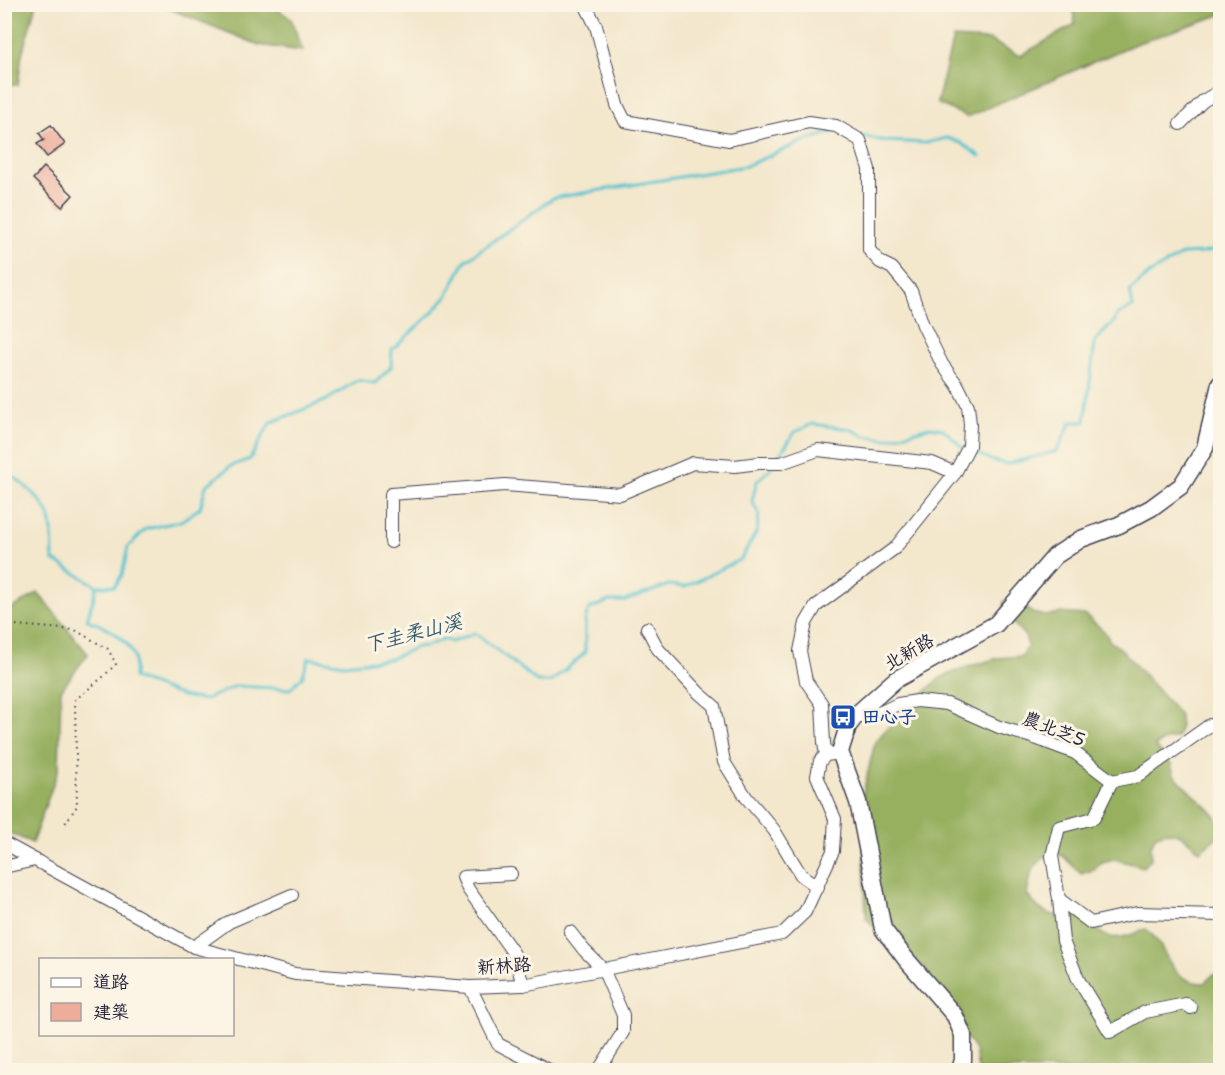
<svg xmlns="http://www.w3.org/2000/svg" width="1225" height="1075" font-family="'Shantell Sans','LXGW WenKai TC',sans-serif">
	<style>
		.forest { fill: #97b061; stroke: #5c694e; stroke-width: 1.5 }
		.lines { fill: none; stroke-linecap: round; stroke-linejoin: round }
		.stream { stroke: #57c3cf; stroke-width: 3 }
		.building { fill: #eeac9b }
		.minor-casing { stroke: #414051; stroke-width: 14 }
		.major-casing { stroke: #414051; stroke-width: 19 }
		.path { stroke: #414051; stroke-width: 2; stroke-dasharray: 1.5 4.5; stroke-linecap: butt }
		.minor { stroke: #fff; stroke-width: 12 }
		.major { stroke: #fff; stroke-width: 16 }
		.labels { text-anchor: middle; stroke-width: 6; stroke-linejoin: round; paint-order: stroke }
		.street-label { font-size: 18px; fill: #22223b; stroke: #fcf5e5 }
		.transit-label { font-size: 18px; font-weight: bold; fill: #164399; stroke: #fcf5e5; text-anchor: start }
		.water-label { font-size: 20px; font-style: italic; fill: #355a6f; stroke: #fcf5e5 }
	</style>
	<rect width="100%" height="100%" fill="#fcf5e5"/>
	<filter id="ink" filterUnits="userSpaceOnUse"><feTurbulence type="fractalNoise" baseFrequency=".0167" numOctaves="2"/><feDisplacementMap in="SourceGraphic" scale="12" xChannelSelector="R" yChannelSelector="G"/><feConvolveMatrix kernelMatrix="1 2 1 2 8 2 1 2 1" color-interpolation-filters="sRGB"/></filter>
	<filter id="wash" filterUnits="userSpaceOnUse"><feTurbulence type="fractalNoise" baseFrequency=".008" numOctaves="4" result="noise"/><feDisplacementMap in="SourceGraphic" scale="24" xChannelSelector="R" yChannelSelector="G"/><feGaussianBlur stdDeviation="1.35" result="paint"/><feColorMatrix in="noise" values="0 0 0 0 0 0 0 0 0 0 0 0 0 0 0 0 0 1.4 0 .05"/><feComposite in="paint" operator="in"/></filter>
	<g filter="url(#wash)">
		<rect width="100%" height="100%" fill="#f3e7cc"/>
		<g class="forest">
			<path d="M5,4L36,5L22,54L18,85L5,84Z"/>
			<path d="M160,5H272L291,19L303,51L259,45Z"/>
			<path d="M1072,5H1220V15L1135,44L967,117L937,103L953,38L989,40L1020,56L1075,24Z"/>
			<path d="M38,593L88,654L61,690L59,768L32,843L5,831L4,613Z"/>
			<path d="M1015,598L1032,613L1046,616L1059,613L1085,615L1104,631L1110,641L1121,649L1179,714L1181,726L1177,737L1165,740L1155,746L1171,764L1174,775L1214,814L1220,824L1218,836L1200,851C1184,837 1176,826 1155,836L1151,847V859L1143,867L1114,859L1102,862L1093,870L1081,874L1063,856L1050,851L1032,870L1027,894C1043,919 1056,916 1082,916C1089,920 1093,927 1100,932C1114,943 1131,935 1146,929C1169,946 1167,983 1204,983L1213,975L1220,973V1070H978L975,1050L908,954L881,935L866,918L862,797L875,742L898,716L940,678L964,668L998,658L1022,656L1028,646L1025,636L1003,612L1004,601Z"/>
		</g>
		<g class="lines">
			<g class="stream">
				<path d="M862,136L885,141L925,143L947,138L961,143L980,156"/>
				<path d="M969,450L993,461L1007,464L1057,451L1071,422H1085L1095,341L1114,322L1117,315L1133,307L1130,291L1149,274L1183,254L1202,253L1220,249"/>
				<path d="M776,460L795,432L812,424L850,429L865,436L886,439L930,427L943,429L963,448"/>
				<path d="M4,469C19,481 36,493 46,509C54,522 52,545 53,560L97,586L87,620C105,626 125,636 133,654C136,660 134,671 134,678L182,696L204,700L236,686L290,689L302,677L309,658L344,664L390,659L417,647L427,646L443,639L452,642L475,633L538,682H551L585,653V620L589,609L609,601H624L669,585L685,587L741,559L757,531L759,514L752,501L757,481L771,468"/>
				<path d="M97,586H115L122,575L128,547L146,529L181,521L200,508L206,486L231,466L250,459L270,423L327,400L357,380L375,383L391,367L392,350L431,314L447,296L465,261L553,198L746,166L799,143L835,131"/>
			</g>
		</g>
		<g id="blocks">
			<g class="building">
				<path d="M51,125L65,144L47,157L37,144L44,140L39,133Z"/>
				<path d="M44,167L73,195L62,207L33,179Z"/>
			</g>
		</g>
	</g>
	<g filter="url(#ink)">
		<use href="#blocks" fill-opacity="0" stroke="#414051" stroke-width="1.5"/>
		<g class="lines">
			<defs>
				<g id="minor">
					<path d="M585,4L596,26L617,105L625,121L729,140L809,122L836,126L860,140L869,169V250L880,262L892,268L911,291L923,325L942,364L958,386L968,406L970,424L969,446L955,473L895,548L816,606L806,623L800,651L806,681L822,704L824,743L826,755"/>
					<path d="M1180,124L1203,101L1220,91"/>
					<path d="M391,542V494L505,485L620,494L693,463L735,466L759,463H781L818,450L932,463L955,473"/>
					<path d="M647,628L658,649L699,693L714,706L724,762L746,797L774,830L801,875L818,887"/>
					<path d="M858,713L875,715L898,704L917,701L947,704L999,727L1032,737L1075,753L1112,781L1138,776L1210,725H1220"/>
					<path d="M1112,781L1094,818L1059,827L1052,856L1059,899L1091,923L1137,913L1220,915"/>
					<path d="M4,843L194,947L295,974L470,987L523,985L782,934L805,912L833,851L835,819L817,776L820,761L826,755L833,754"/>
					<path d="M4,867L35,860"/>
					<path d="M511,874L463,877L468,889L514,954L523,985"/>
					<path d="M1059,899L1063,941L1078,979L1110,1032L1145,1012L1186,1004L1191,1008"/>
					<path d="M570,932L584,950L603,969L623,1015V1032L599,1070"/>
					<path d="M194,947L229,922L292,895"/>
					<path d="M470,987L498,1044L549,1070"/>
				</g>
				<path id="major" d="M960,1070L963,1060V1035L955,1016L905,958L883,929L858,802L840,752L848,726L858,713L895,680L996,624L1055,556L1081,539L1119,525L1151,508L1181,486L1205,448L1220,384"/>
			</defs>
			<use href="#minor" class="minor-casing"/>
			<use href="#major" class="major-casing"/>
			<path class="path" d="M4,624L75,630L108,649L116,664L103,677L75,700L77,806L64,825"/>
			<use href="#minor" class="minor"/>
			<use href="#major" class="major"/>
		</g>
	</g>
	<defs>
		<symbol id="bus-square" viewBox="-11 -11 22 22"><rect x="-9" y="-9" width="18" height="18" rx="4" fill="#1a4fb4" stroke="#fcf5e5"/><path d="M-5-6H5V4H4V6H2V4H-2V6H-4V4H-5ZM-3.5-4V0h7V-4ZM-3.5 1.2v1.5H-2V1.2ZM2 1.2v1.5H3.5V1.2Z" fill="#fff"/></symbol>
	</defs>
	<g fill-rule="evenodd">
		<use href="#bus-square" x="828" y="702" width="30" height="30"/>
	</g>
	<g class="labels">
		<g class="street-label">
			<text transform="translate(909 652) rotate(-30)" y="6">北新路</text>
			<text transform="translate(1054 729) rotate(22)" y="6">農北芝5</text>
			<text transform="translate(504 966) rotate(-4)" y="6">新林路</text>
		</g>
		<g class="transit-label">
			<text x="862" y="723">田心子</text>
		</g>
		<g class="water-label">
			<text transform="translate(413 633) rotate(-14)" y="7">下圭柔山溪</text>
		</g>
	</g>
	<rect width="1225" height="1075" fill="none" stroke="#fcf5e5" stroke-width="24"/>
	<rect x="39" y="958" width="195" height="78" fill="#fcf5e5" stroke="#a5a1a1" stroke-width="1.5"/>
	<rect x="51" y="978" width="30" height="9" fill="#ffffff" stroke="#a5a1a1" stroke-width="1.5"/>
	<text x="93" y="988" font-size="18" fill="#22223b">道路</text>
	<rect x="51" y="1003" width="30" height="18" fill="#eeac9b" stroke="#a5a1a1" stroke-width="1.5"/>
	<text x="93" y="1018" font-size="18" fill="#22223b">建築</text>
</svg>
